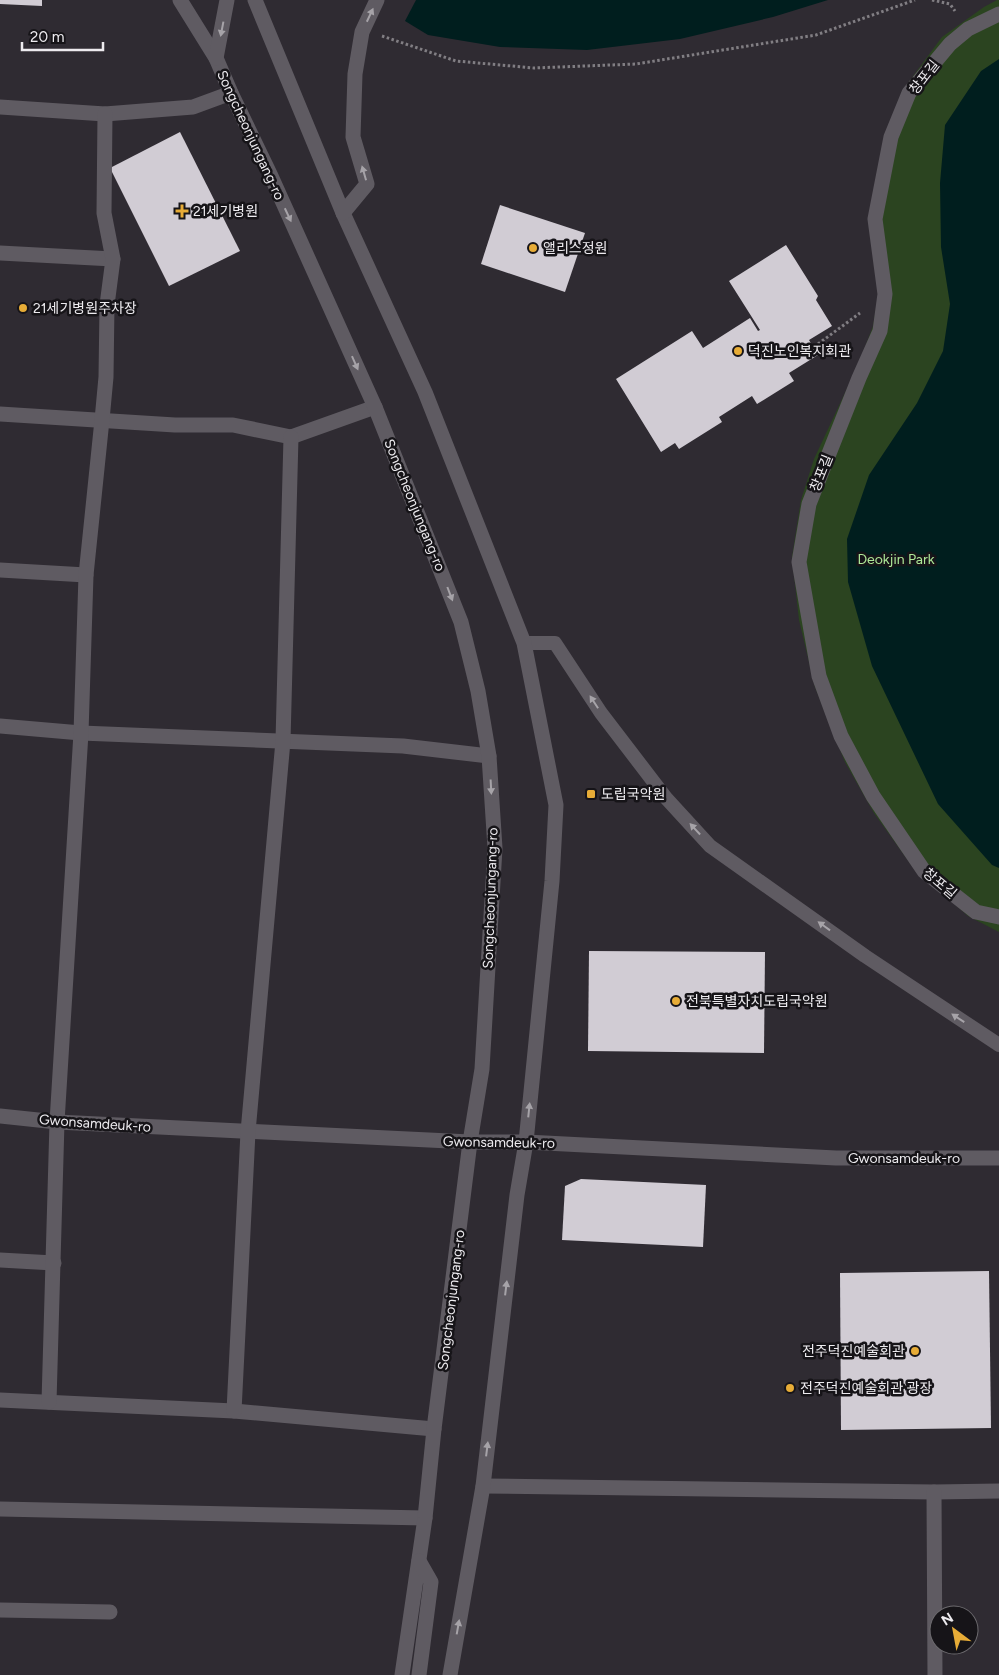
<svg xmlns="http://www.w3.org/2000/svg" width="999" height="1675" font-family="Figtree,'Noto Sans KR',sans-serif">
	<style>
		.green { fill: #2b4420 }
		.water { fill: #001e1e }
		.building { fill: #d1ccd4 }
		.lines { fill: none; stroke-linecap: round; stroke-linejoin: round }
		.path { stroke: #817e83; stroke-width: 3; stroke-dasharray: 2.5 2.5; stroke-linecap: butt }
		.service { stroke: #5f5b62; stroke-width: 14 }
		.pedestrian { stroke: #5f5b62; stroke-width: 15 }
		.minor { stroke: #5f5b62; stroke-width: 15 }
		.tertiary { stroke: #5f5b62; stroke-width: 15 }
		.oneway { fill: #a6a3a8 }
		.poi-dot { fill: #e7ac37; stroke: #161418; stroke-width: 2 }
		.labels { text-anchor: middle; stroke-width: 5; stroke-linejoin: round; paint-order: stroke }
		.street-label { font-size: 14px; fill: #edebef; stroke: #161418 }
		.poi-label { font-size: 14px; fill: #edebef; stroke: #161418; text-anchor: start }
		.park-label { font-size: 14px; fill: #aee898; stroke: #161418 }
	</style>
	<rect width="100%" height="100%" fill="#2f2b32"/>
	<path class="green" d="M997,0H999V932L968,916L912,866L874,813L845,762L815,687L799,620L792,557L801,500L814,459L859,363L873,326L880,286L875,224L902,91L942,37L984,7Z"/>
	<g class="water">
		<path d="M416,0H828L773,17L680,39L587,50L500,47L428,35L405,21Z"/>
		<path d="M999,59V868L992,865L938,804L872,666L848,582L847,539L869,475L917,403L943,351L950,304L941,247L940,183L945,125L981,71Z"/>
	</g>
	<g class="building">
		<path d="M0,0H42V6L0,4Z"/>
		<path d="M180,132L240,251L169,286L110,168Z"/>
		<path d="M500,205L585,233L565,292L481,264Z"/>
		<path d="M786,245L818,296L816,300L832,326L809,340L818,355L789,373L794,381L757,404L752,396L719,417L722,422L679,449L675,443L661,452L616,379L692,331L703,348L750,318L758,331L760,330L729,281Z"/>
		<path d="M589,951L765,952L764,1053L588,1051Z"/>
		<path d="M581,1179L706,1185L703,1247L562,1240L565,1186Z"/>
		<path d="M989,1271L991,1428L841,1430L840,1273Z"/>
	</g>
	<g class="lines">
		<g class="path">
			<path d="M932,0L950,4L955,11"/>
			<path d="M382,36L456,61L534,68L636,64L816,35L915,0"/>
			<path d="M814,347L860,313"/>
		</g>
		<path class="service" d="M524,643H555L601,713L666,798L710,846L865,956L999,1045"/>
		<path class="pedestrian" d="M999,14L968,29L950,44L909,93L891,137L875,219L885,294L880,331L859,378L809,504L799,562L819,676L841,736L873,796L924,871L976,912L999,917"/>
		<g class="minor">
			<path d="M0,107L105,114L193,107L231,93"/>
			<path d="M0,253L113,259"/>
			<path d="M0,414L175,425H233L291,437L375,407"/>
			<path d="M0,570L86,575"/>
			<path d="M0,726L81,733L403,746L489,756"/>
			<path d="M0,1116L57,1122L470,1142H526L836,1158H999"/>
			<path d="M0,1260L54,1263"/>
			<path d="M0,1400L234,1411L434,1429"/>
			<path d="M49,1402L57,1122L81,733L86,575L102,420L106,377L107,305L113,259L104,213L105,114"/>
			<path d="M234,1411L248,1132L283,741L291,437"/>
			<path d="M483,1486L934,1492L999,1491"/>
			<path d="M934,1492L935,1675"/>
			<path d="M0,1509L425,1518"/>
			<path d="M0,1610L110,1612"/>
		</g>
		<g class="tertiary">
			<path d="M180,0L216,58L231,93L271,176L375,407L461,622L478,691L489,756L495,848L482,1069L470,1142L434,1429L425,1518L402,1675"/>
			<path d="M255,0L343,213L425,392L524,643L556,805L552,881L526,1142L517,1195L483,1486L450,1675"/>
			<path d="M216,58L227,0"/>
			<path d="M343,213L367,184L353,137L355,74L362,32L377,0"/>
			<path d="M419,1561L431,1582L419,1675"/>
		</g>
	</g>
	<defs><path id="oneway-solid" d="M-6-.8H1V-3.2L6.5 0L1 3.2V.8H-6Z" transform="scale(1.25)"/></defs>
	<g class="oneway">
		<use href="#oneway-solid" transform="translate(370 15) rotate(-65)"/>
		<use href="#oneway-solid" transform="translate(222 29) rotate(101)"/>
		<use href="#oneway-solid" transform="translate(364 173) rotate(-106)"/>
		<use href="#oneway-solid" transform="translate(288 215) rotate(65)"/>
		<use href="#oneway-solid" transform="translate(355 363) rotate(66)"/>
		<use href="#oneway-solid" transform="translate(450 594) rotate(69)"/>
		<use href="#oneway-solid" transform="translate(594 702) rotate(-123)"/>
		<use href="#oneway-solid" transform="translate(491 787) rotate(87)"/>
		<use href="#oneway-solid" transform="translate(695 829) rotate(-133)"/>
		<use href="#oneway-solid" transform="translate(824 926) rotate(-144)"/>
		<use href="#oneway-solid" transform="translate(958 1018) rotate(-147)"/>
		<use href="#oneway-solid" transform="translate(529 1110) rotate(-84)"/>
		<use href="#oneway-solid" transform="translate(506 1288) rotate(-83)"/>
		<use href="#oneway-solid" transform="translate(487 1449) rotate(-83)"/>
		<use href="#oneway-solid" transform="translate(458 1627) rotate(-80)"/>
	</g>
	<g class="poi-dot">
		<path d="M179.5 203.5h5v5h5v5h-5v5h-5v-5h-5v-5h5z"/>
		<circle cx="533" cy="248" r="5"/>
		<circle cx="23" cy="308" r="5"/>
		<circle cx="738" cy="351" r="5"/>
		<rect x="586" y="789" width="10" height="10" rx="2.5"/>
		<circle cx="676" cy="1001" r="5"/>
		<circle cx="915" cy="1351" r="5"/>
		<circle cx="790" cy="1388" r="5"/>
	</g>
	<g class="labels">
		<g class="street-label">
			<text transform="translate(924 77) rotate(-52)" y="5">창포길</text>
			<text transform="translate(251 135) rotate(65)" y="5">Songcheonjungang-ro</text>
			<text transform="translate(821 473) rotate(-68)" y="5">창포길</text>
			<text transform="translate(415 505) rotate(68)" y="5">Songcheonjungang-ro</text>
			<text transform="translate(940 883) rotate(40)" y="5">창포길</text>
			<text transform="translate(490 898) rotate(-88)" y="5">Songcheonjungang-ro</text>
			<text transform="translate(95 1123) rotate(4)" y="5">Gwonsamdeuk-ro</text>
			<text transform="translate(499 1142) rotate(1)" y="5">Gwonsamdeuk-ro</text>
			<text x="904" y="1163">Gwonsamdeuk-ro</text>
			<text transform="translate(451 1300) rotate(-83)" y="5">Songcheonjungang-ro</text>
		</g>
		<g class="poi-label">
			<text x="193" y="216">21세기병원</text>
			<text x="543" y="253">앨리스정원</text>
			<text x="33" y="313">21세기병원주차장</text>
			<text x="748" y="356">덕진노인복지회관</text>
			<text x="601" y="799">도립국악원</text>
			<text x="686" y="1006">전북특별자치도립국악원</text>
			<text x="905" y="1356" text-anchor="end">전주덕진예술회관</text>
			<text x="800" y="1393">전주덕진예술회관 광장</text>
		</g>
		<g class="park-label">
			<text x="896" y="564">Deokjin Park</text>
		</g>
	</g>
	<g transform="translate(954 1630) rotate(328)"><circle r="24" fill="#161418" stroke="#6c6a6e"/>
	<path d="M0-4L9 19L0 12L-9 19Z" fill="#e7ac37"/>
	<text y="-8" font-size="14" font-weight="bold" text-anchor="middle" fill="#edebef">N</text>
	</g>
	<path d="M22 42v8h81v-8" fill="none" stroke="#edebef" stroke-width="2.5"/>
	<text x="30" y="42" font-size="15" fill="#edebef" stroke="#161418" stroke-width="4" paint-order="stroke">20 m</text>
</svg>
